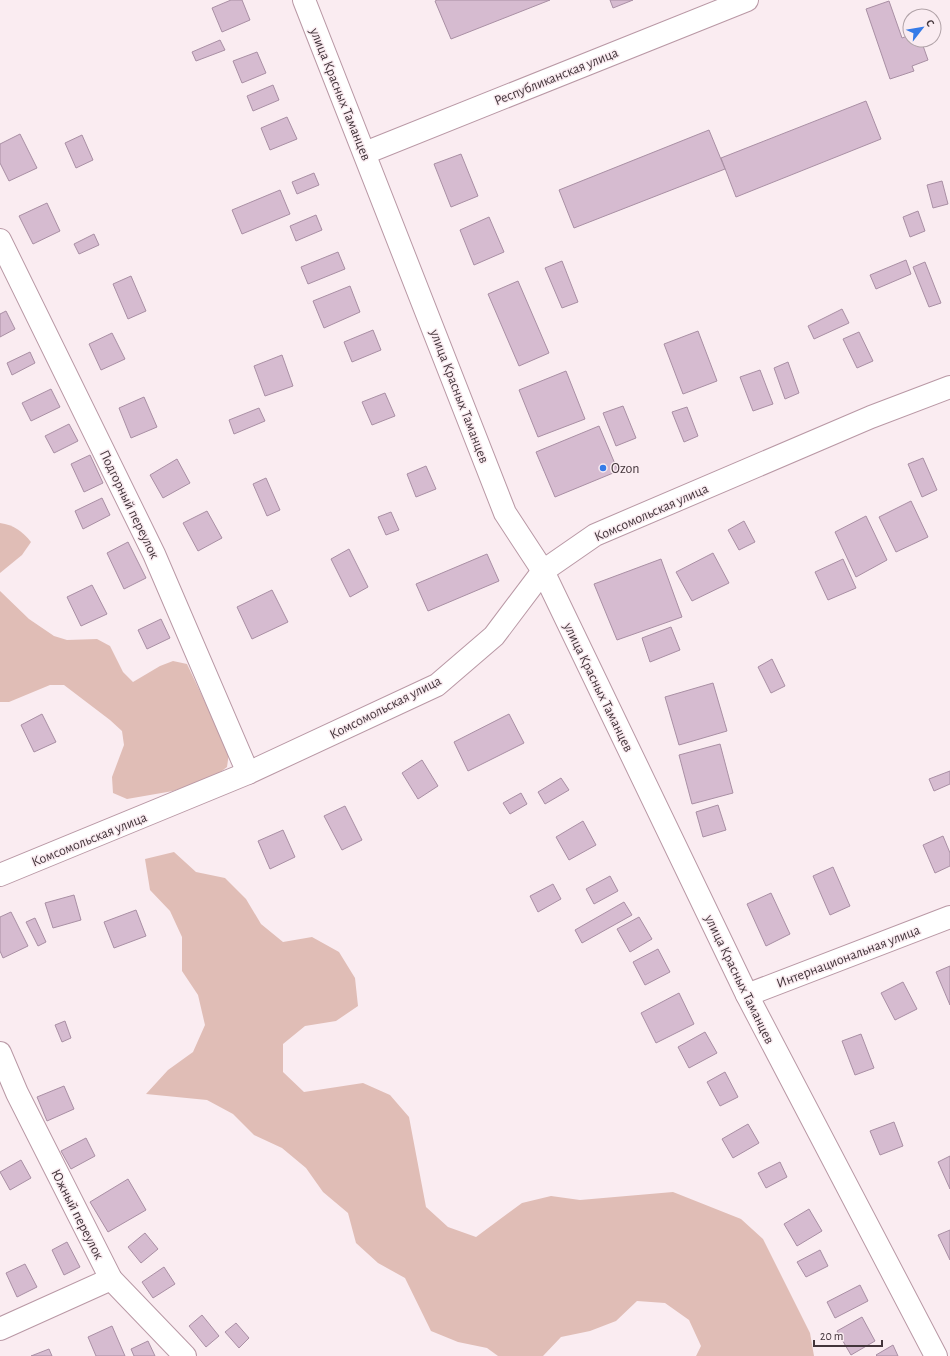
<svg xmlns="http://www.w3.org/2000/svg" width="950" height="1356" font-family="'Alegreya Sans',sans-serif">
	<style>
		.green { fill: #e0bdb6 }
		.building { fill: #d6bbd0; stroke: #a98fa4 }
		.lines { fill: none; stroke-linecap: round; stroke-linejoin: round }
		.minor-casing { stroke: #b998a5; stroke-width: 24 }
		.minor { stroke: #fff; stroke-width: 22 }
		.poi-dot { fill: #367be8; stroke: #faecf1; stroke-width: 1.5 }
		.labels { text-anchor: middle; stroke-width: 3; stroke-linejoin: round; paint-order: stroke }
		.street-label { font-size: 14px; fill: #43353b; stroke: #faecf1 }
		.poi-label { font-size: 14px; fill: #43353b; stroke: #faecf1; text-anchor: start }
	</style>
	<rect width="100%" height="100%" fill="#faecf1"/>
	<g class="green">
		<path d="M0,523C14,525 22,531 31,542L22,555L0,573Z"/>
		<path d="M0,591L29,619L54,636L67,640L97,639L110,646L123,672L133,682L160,666L173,661L187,664L229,753L227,767L215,776L173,791L127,799L113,793L112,777L124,745L122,731L110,720L64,685H50L9,702H0Z"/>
		<path d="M174,852L196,872L225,878L246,899L261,924L283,942L312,937L339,952L355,978L358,1006L336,1021L305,1026L283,1044V1072L304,1092L363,1083L390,1095L409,1117L426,1207L448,1227L476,1237L522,1203L551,1196L580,1200L673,1192L741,1219L763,1239L810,1333L814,1356H696L701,1346L689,1320L665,1303L637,1301L616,1321L590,1331L561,1337L543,1356H498L487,1348L458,1342L431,1331L405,1278L378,1263L356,1243L348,1213L323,1192L306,1168L282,1148L254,1135L233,1114L207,1100L146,1094L168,1070L193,1052L205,1025L198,995L182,971V937L170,911L150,890L145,859Z"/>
	</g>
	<g class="building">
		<path d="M231,0H242L250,20L222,32L212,8Z"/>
		<path d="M437,0H550L451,39L435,1Z"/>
		<path d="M610,0H633L613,8Z"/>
		<path d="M889,1L902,38L910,35V40H921L928,60L912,66L914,71L890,79L866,9Z"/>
		<path d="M220,40L225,50L196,61L192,52Z"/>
		<path d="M257,52L266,73L242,83L233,61Z"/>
		<path d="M273,85L279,100L253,111L247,96Z"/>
		<path d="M866,101L881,139L736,197L721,158Z"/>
		<path d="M287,117L297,139L270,150L261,128Z"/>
		<path d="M709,130L725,169L574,228L559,190Z"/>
		<path d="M20,134L37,168L9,181L0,163V144Z"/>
		<path d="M82,135L93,160L76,168L65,143Z"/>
		<path d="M461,154L478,196L451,207L434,164Z"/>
		<path d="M314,173L319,185L297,194L292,182Z"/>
		<path d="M942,181L948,204L933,208L927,185Z"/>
		<path d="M280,190L290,214L242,234L232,210Z"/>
		<path d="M47,203L60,231L33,244L19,216Z"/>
		<path d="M918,211L925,231L910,237L903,217Z"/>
		<path d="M316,215L322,230L296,241L290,226Z"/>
		<path d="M489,217L504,252L474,265L460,230Z"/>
		<path d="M94,234L99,245L79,254L74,244Z"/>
		<path d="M338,252L345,269L308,284L301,267Z"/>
		<path d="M906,260L911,274L876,289L870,275Z"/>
		<path d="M562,261L578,302L562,308L545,268Z"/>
		<path d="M925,262L941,303L929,307L913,267Z"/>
		<path d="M131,276L146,311L128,319L113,284Z"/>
		<path d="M518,281L549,353L519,366L488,294Z"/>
		<path d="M350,286L360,312L324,328L313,301Z"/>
		<path d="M842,309L849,323L814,339L808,326Z"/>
		<path d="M6,311L15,329L0,337V314Z"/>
		<path d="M373,330L381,350L352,362L344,342Z"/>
		<path d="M698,331L717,381L683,394L664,344Z"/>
		<path d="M859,332L873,361L857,368L843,339Z"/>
		<path d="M112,333L125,359L101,370L89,344Z"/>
		<path d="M30,352L35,363L12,375L7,363Z"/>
		<path d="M282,355L293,386L265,396L254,366Z"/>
		<path d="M788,362L799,393L785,399L774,368Z"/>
		<path d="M760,370L773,404L753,411L740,377Z"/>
		<path d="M566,371L585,419L538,437L519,390Z"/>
		<path d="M51,389L60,407L31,421L22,403Z"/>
		<path d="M385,393L395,416L372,425L362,402Z"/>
		<path d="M144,397L157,427L131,438L119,408Z"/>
		<path d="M623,406L636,438L616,446L603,413Z"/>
		<path d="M687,407L698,436L684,442L672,412Z"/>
		<path d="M259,408L265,421L234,434L229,420Z"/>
		<path d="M69,424L78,441L54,453L45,436Z"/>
		<path d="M599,426L618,471L555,497L536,452Z"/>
		<path d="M90,455L103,483L84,492L71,464Z"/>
		<path d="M923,458L937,490L922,497L908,464Z"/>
		<path d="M177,459L190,483L163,498L150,475Z"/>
		<path d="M426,466L436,489L416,497L407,474Z"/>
		<path d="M266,478L280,510L267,516L253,484Z"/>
		<path d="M102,498L110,515L83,529L75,511Z"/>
		<path d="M911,501L928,537L896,552L879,517Z"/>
		<path d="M207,511L222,538L198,551L183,523Z"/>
		<path d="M391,512L399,530L386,535L378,517Z"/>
		<path d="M866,516L887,560L856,577L835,532Z"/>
		<path d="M744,521L755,542L739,550L728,530Z"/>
		<path d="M128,542L146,578L124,589L107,553Z"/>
		<path d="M349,549L368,587L350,597L331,559Z"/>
		<path d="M713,553L729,583L692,601L676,572Z"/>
		<path d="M487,554L499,581L428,611L416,584Z"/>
		<path d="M661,559L682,617L617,640L594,584Z"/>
		<path d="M843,559L856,588L828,600L815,572Z"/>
		<path d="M92,585L107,614L81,626L67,597Z"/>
		<path d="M272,590L288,622L252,639L237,607Z"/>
		<path d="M161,619L170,638L147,649L138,630Z"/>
		<path d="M671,627L680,650L650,662L642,638Z"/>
		<path d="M772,659L785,686L771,693L758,667Z"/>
		<path d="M713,683L727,731L679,745L665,697Z"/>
		<path d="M42,714L56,742L34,752L21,725Z"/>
		<path d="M509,714L524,743L468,771L454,742Z"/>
		<path d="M720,744L733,793L692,804L679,755Z"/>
		<path d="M422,760L438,786L418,799L402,773Z"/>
		<path d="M950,771V784L934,791L929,779Z"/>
		<path d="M561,778L569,790L545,804L538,792Z"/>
		<path d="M521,793L527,804L510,814L503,803Z"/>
		<path d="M718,805L726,830L703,837L696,812Z"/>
		<path d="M345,806L362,840L342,850L324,816Z"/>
		<path d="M583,821L596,845L569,860L556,837Z"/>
		<path d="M283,830L295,857L270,869L258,841Z"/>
		<path d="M943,836L950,853V866L935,873L923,845Z"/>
		<path d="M833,867L850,906L830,915L813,876Z"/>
		<path d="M610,876L618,891L594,904L586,889Z"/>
		<path d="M553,884L561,899L538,912L530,896Z"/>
		<path d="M771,893L790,934L766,946L747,904Z"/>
		<path d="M74,895L81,920L53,928L45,903Z"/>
		<path d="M624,902L632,915L582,943L575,930Z"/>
		<path d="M136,910L146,936L114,948L104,922Z"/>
		<path d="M11,912L28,946L3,958L0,951V917Z"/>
		<path d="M639,917L652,939L630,952L617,929Z"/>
		<path d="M35,918L46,942L38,946L26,922Z"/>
		<path d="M658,949L670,972L645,985L633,962Z"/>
		<path d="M950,966V1005L936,972Z"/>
		<path d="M903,982L917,1009L895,1020L881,993Z"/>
		<path d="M679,993L694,1024L656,1043L641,1013Z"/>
		<path d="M65,1021L71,1038L62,1042L55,1025Z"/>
		<path d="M705,1032L717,1053L689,1068L678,1047Z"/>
		<path d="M861,1034L874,1068L855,1075L842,1041Z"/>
		<path d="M725,1072L738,1097L720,1106L707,1082Z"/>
		<path d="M64,1086L74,1109L47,1121L37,1097Z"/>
		<path d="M894,1122L903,1146L880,1155L870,1131Z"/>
		<path d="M748,1124L759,1143L733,1158L722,1139Z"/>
		<path d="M86,1138L95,1156L71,1169L61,1151Z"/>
		<path d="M950,1156V1189L938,1162Z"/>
		<path d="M21,1160L31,1178L10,1190L0,1172Z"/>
		<path d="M780,1162L787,1177L766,1188L758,1173Z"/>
		<path d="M128,1179L146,1210L108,1232L90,1202Z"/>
		<path d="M809,1209L822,1231L797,1246L784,1224Z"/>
		<path d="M950,1230V1260L938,1235Z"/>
		<path d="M145,1233L158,1249L141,1263L128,1247Z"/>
		<path d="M67,1242L80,1267L64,1275L52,1250Z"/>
		<path d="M820,1250L828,1266L806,1277L797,1262Z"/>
		<path d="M25,1264L37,1287L17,1297L6,1273Z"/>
		<path d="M164,1267L175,1284L153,1298L142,1282Z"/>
		<path d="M860,1285L868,1301L835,1318L827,1302Z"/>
		<path d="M202,1315L219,1336L206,1347L189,1326Z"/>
		<path d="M862,1317L875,1341L851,1355L837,1331Z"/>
		<path d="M236,1323L249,1338L239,1348L225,1332Z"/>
		<path d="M112,1326L125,1356H96L88,1337Z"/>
		<path d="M148,1341L155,1356H134L131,1349Z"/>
		<path d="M893,1345L898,1356H877L876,1355Z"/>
		<path d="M49,1349L52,1356H31Z"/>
	</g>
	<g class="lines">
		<defs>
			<g id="minor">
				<path d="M304,0L505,513L543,571L747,995L936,1356"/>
				<path d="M365,153L747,0"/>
				<path d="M0,240L154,554L248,773"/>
				<path d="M0,875L248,773L437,685L494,636L543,571L595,535L871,417L950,387"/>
				<path d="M747,995L950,917"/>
				<path d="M0,1053L17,1093L111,1279L185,1356"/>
				<path d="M0,1329L111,1279"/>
			</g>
		</defs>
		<use href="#minor" class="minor-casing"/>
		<use href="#minor" class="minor"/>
	</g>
	<circle class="poi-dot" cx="603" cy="468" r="4"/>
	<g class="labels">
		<g class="street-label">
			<text transform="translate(556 76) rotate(-22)" y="5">Республиканская улица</text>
			<text transform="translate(341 94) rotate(68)" y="5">улица Красных Таманцев</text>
			<text transform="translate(460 396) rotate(69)" y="5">улица Красных Таманцев</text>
			<text transform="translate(130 504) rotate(64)" y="5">Подгорный переулок</text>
			<text transform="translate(651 512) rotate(-24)" y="5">Комсомольская улица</text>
			<text transform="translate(599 687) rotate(64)" y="5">улица Красных Таманцев</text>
			<text transform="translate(385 707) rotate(-27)" y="5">Комсомольская улица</text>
			<text transform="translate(89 839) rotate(-22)" y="5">Комсомольская улица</text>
			<text transform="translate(848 956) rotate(-21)" y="5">Интернациональная улица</text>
			<text transform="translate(740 979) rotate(64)" y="5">улица Красных Таманцев</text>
			<text transform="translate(78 1214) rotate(63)" y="5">Южный переулок</text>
		</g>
		<g class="poi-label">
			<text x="611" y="473">Ozon</text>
		</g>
	</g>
	<g transform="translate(922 28) rotate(59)"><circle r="19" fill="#faecf1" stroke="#b1a3a8"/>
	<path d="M0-3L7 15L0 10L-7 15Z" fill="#367be8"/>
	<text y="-6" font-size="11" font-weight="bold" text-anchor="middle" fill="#43353b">С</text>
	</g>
	<path d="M814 1340v6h68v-6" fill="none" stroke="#43353b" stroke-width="2"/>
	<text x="820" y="1340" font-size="12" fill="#43353b" stroke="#faecf1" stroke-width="3" paint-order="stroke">20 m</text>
</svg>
